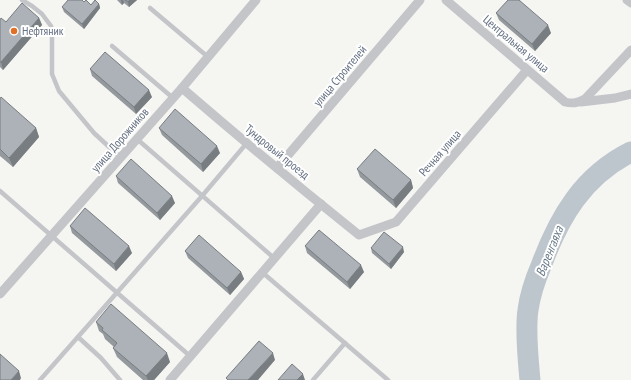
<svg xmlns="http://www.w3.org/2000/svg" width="631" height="380" font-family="'PT Sans Narrow',sans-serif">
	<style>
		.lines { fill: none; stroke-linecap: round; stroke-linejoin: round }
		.river { stroke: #bec6cd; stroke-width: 21 }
		.service { stroke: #c3c5c9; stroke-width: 4.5 }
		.minor { stroke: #c3c5c9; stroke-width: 9 }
		.wall { fill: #94999e }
		.shaded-wall { fill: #787d81 }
		.building { fill: #acb2b8; stroke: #787d81 }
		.poi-dot { fill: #e06f27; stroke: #fff; stroke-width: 1.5 }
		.labels { text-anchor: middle; stroke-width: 4; stroke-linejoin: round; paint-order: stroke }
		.poi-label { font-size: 12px; fill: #657082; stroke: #fff; text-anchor: start }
		.street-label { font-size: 12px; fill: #657082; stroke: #fff }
		.water-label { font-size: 13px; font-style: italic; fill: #657886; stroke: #fff }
	</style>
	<rect width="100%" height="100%" fill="#f5f5f2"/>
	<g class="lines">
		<path class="river" d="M530,380C528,359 525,330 528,310C530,295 535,280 541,266C559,217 583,176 631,152"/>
		<g class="service">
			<path d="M22,0L32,6L42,14L51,26L52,36V74L59,91L94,133L120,157"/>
			<path d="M150,8L208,57"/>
			<path d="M112,46L173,98"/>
			<path d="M137,139L274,258"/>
			<path d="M0,191L190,356"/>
			<path d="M263,273L388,380"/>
			<path d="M78,337L101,358L120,380"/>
			<path d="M40,380L202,196L246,144"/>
			<path d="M313,380L345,343"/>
		</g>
		<g class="minor">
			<path d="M446,0L565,102C573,104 578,103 585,99L631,50"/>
			<path d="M627,0L631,3"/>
			<path d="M182,88C240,138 299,187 359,235L396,222L527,70"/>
			<path d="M581,102L615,98L631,94"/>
			<path d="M277,168L420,0"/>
			<path d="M0,294L182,88L256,0"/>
			<path d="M170,380L321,204"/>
		</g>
	</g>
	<g class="wall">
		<path d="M117,0H137L129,7L124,3L122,5Z"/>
		<path d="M83,1L91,5L99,4L100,8L84,29L64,12L62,7Z"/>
		<path d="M496,13L551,33L535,51L499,20Z"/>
		<path d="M39,18L42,25L3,70L0,67V20L6,22Z"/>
		<path d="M90,69L152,97L136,114L92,76Z"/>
		<path d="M0,99L36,128L39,137L13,167L0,156Z"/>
		<path d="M159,128L220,153L203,172L162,135Z"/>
		<path d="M357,169L411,180L413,188L396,208L360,177Z"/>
		<path d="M116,176L175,203L160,220L118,183Z"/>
		<path d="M70,226L132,253L116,271L72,233Z"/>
		<path d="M305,246L364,272L350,289L307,253Z"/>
		<path d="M371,248L404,252L391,269L372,253Z"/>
		<path d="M185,251L241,272L244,279L230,295L188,258Z"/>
		<path d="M96,322L170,362L154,380H143L117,357L113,348L114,347L105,339L103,334L99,331Z"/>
	</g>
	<g class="shaded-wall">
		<path d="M121,0H123L124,3L122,5Z"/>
		<path d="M130,0H137L129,7L128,2Z"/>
		<path d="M99,4L100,8L84,29L82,24Z"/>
		<path d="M39,18L42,25L3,70L1,62Z"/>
		<path d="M548,25L551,33L535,51L532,44Z"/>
		<path d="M149,90L152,97L136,114L134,107Z"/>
		<path d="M36,128L39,137L13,167L9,158Z"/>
		<path d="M217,146L220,153L203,172L201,164Z"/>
		<path d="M411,180L413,188L396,208L393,200Z"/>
		<path d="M172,196L175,203L160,220L157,213Z"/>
		<path d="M129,246L132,253L116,271L114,264Z"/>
		<path d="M403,247L404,252L391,269L389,264Z"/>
		<path d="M361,265L364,272L350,289L347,282Z"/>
		<path d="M241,272L244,279L230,295L227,288Z"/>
		<path d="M167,353L170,362L154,380H148L146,376Z"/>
		<path d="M273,353L275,360L258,380H248Z"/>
		<path d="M19,371L21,378L20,380H11Z"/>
		<path d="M303,374L305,380H297Z"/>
	</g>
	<g class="building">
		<path d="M68,0H82L84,2L86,0L91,5L95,0L99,4L82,24L62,7Z"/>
		<path d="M125,0H130L128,2Z"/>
		<path d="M508,0H519L548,25L532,44L496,13Z"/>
		<path d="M22,3L39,18L1,62H0V20L1,18L6,22Z"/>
		<path d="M105,52L149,90L134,107L90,69Z"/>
		<path d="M1,97L36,128L9,158L0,149V99Z"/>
		<path d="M175,109L217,146L201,164L159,128Z"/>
		<path d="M375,149L411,180L393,200L357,169Z"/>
		<path d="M131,159L172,196L157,213L116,176Z"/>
		<path d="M85,208L129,246L114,264L70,226Z"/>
		<path d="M319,230L361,265L347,282L305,246Z"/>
		<path d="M384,232L403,247L389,264L371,248Z"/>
		<path d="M199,235L241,272L227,288L185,251Z"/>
		<path d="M111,304L167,353L146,376L113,348L117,343L102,330L103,328L96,322Z"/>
		<path d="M259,341L273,353L248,380H228L226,378Z"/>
		<path d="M0,354L19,371L11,380H0Z"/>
		<path d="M292,364L303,374L297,380H278Z"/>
	</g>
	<circle class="poi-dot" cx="14" cy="31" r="4"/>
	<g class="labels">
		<g class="poi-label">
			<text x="22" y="35">Нефтяник</text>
		</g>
		<g class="street-label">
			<text transform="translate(516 44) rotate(40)" y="4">Центральная улица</text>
			<text transform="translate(340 76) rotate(-50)" y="4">улица Строителей</text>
			<text transform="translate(120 140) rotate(-49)" y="4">улица Дорожников</text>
			<text transform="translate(277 152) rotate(39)" y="4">Тундровый проезд</text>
			<text transform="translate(440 153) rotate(-49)" y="4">Речная улица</text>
		</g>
		<g class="water-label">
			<text transform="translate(549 251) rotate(-68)" y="5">Варенгаяха</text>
		</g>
	</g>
</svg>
